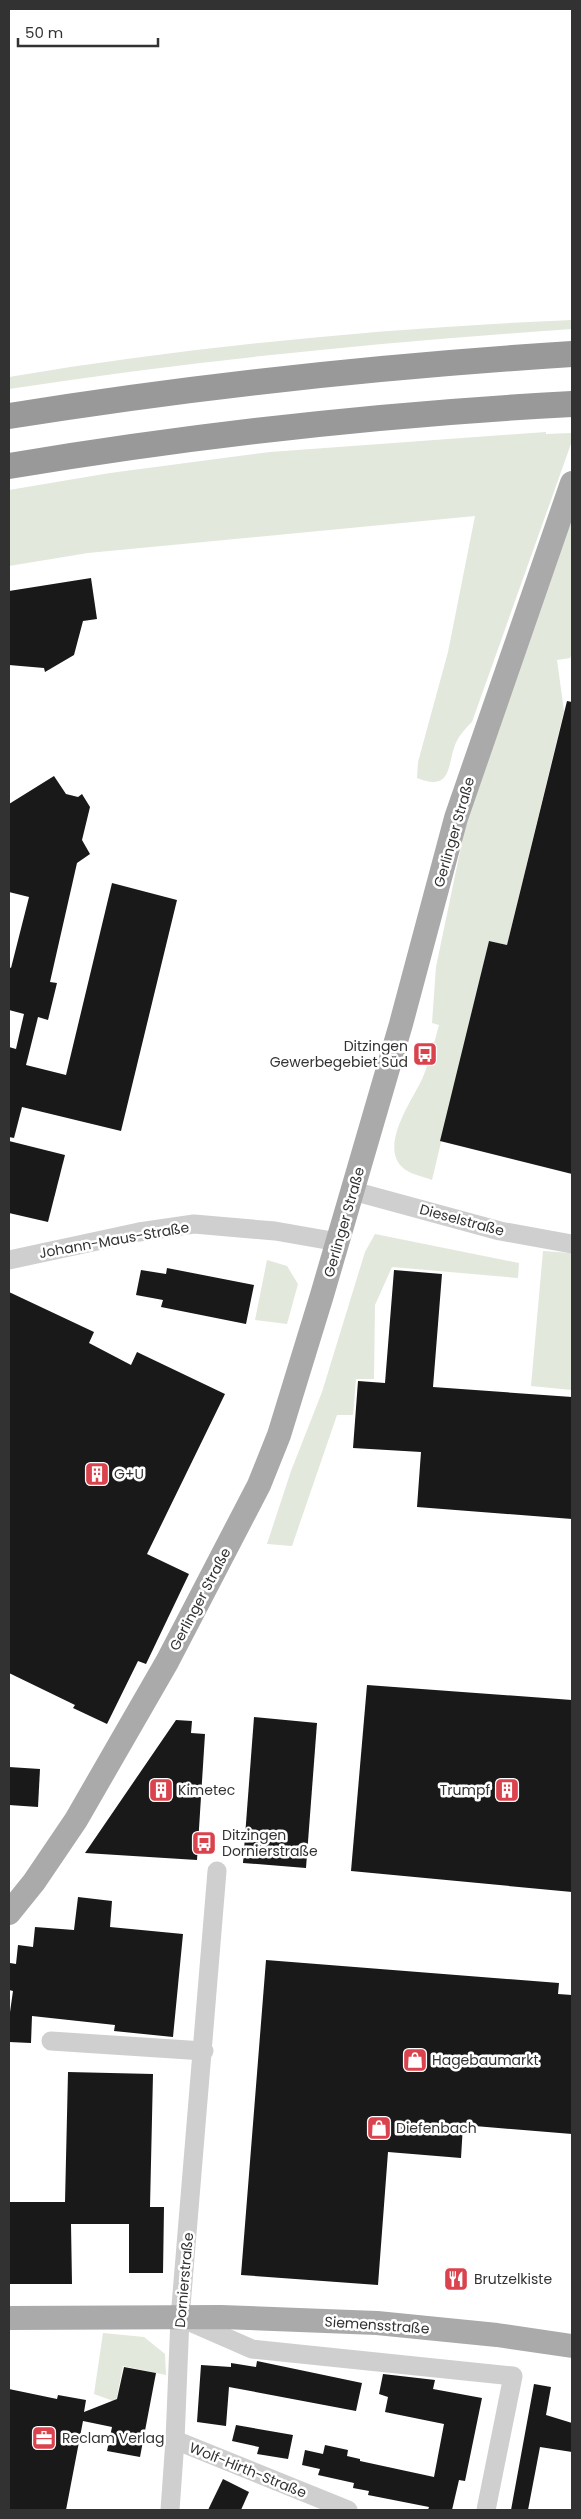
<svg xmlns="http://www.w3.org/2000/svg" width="581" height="2519" font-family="Poppins,sans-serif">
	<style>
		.green { fill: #e2e8dc }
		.building { fill: #191919 }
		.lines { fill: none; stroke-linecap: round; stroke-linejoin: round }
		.minor { stroke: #cfcfcf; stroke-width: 19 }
		.major { stroke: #aaa; stroke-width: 24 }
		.highway { stroke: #999; stroke-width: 26 }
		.labels { text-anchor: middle; stroke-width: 5; stroke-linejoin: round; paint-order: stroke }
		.street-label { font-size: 14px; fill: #323232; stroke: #fff }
		.poi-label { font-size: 14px; fill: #323232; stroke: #fff; text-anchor: start }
	</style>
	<rect width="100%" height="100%" fill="#fff"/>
	<g class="green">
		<path d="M572,320V329C384,342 196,360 9,389V377C195,346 384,328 572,320Z"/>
		<path d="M546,432V434L572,433V441L472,722C465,729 459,735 455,745C447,766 452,792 417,778L418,762L448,652L475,516L88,553L9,566V490L110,473L270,452Z"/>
		<path d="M572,516V654L570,658L557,660L564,711L507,945L489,941L432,1180C422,1176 408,1174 401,1166C380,1143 414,1098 423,1077C430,1060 434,1043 439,1025L432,1023L436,967L467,818Z"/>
		<path d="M375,1234L519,1263L518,1278L392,1267L375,1305L374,1379H356L353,1415H337L292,1546L267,1544L291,1471L322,1392L365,1252Z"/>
		<path d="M543,1251L572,1253V1390L531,1386Z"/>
		<path d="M267,1260L287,1266L298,1284L287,1324L255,1320Z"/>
		<path d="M103,2333L144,2337L165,2354L166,2375L123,2366L116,2402L94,2394Z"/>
	</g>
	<g class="building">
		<path d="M91,578L97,619L83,621L74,655L45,672L44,668L9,665V591Z"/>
		<path d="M567,701L572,702V1174L440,1141L489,941L507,945Z"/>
		<path d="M54,776L66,794L78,797L82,794L90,807L82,840L90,854L77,863L50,982L57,983L48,1020L38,1017L26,1065L66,1075L112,883L177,900L121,1131L22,1107L14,1138L9,1137V1047L16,1049L24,1014L9,1010V967L11,968L29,897L9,892V804Z"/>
		<path d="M9,1141L65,1155L48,1222L9,1213Z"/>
		<path d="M167,1268L254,1285L246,1324L161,1307L163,1300L136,1295L141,1270L166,1274Z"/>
		<path d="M394,1270L442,1274L433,1387L572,1397V1519L417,1507L421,1452L353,1448L358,1381L385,1383Z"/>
		<path d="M9,1292L94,1332L89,1343L131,1365L137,1352L225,1394L147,1554L189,1574L146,1664L138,1661L107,1724L73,1708L75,1705L9,1673Z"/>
		<path d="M367,1685L572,1700V1892L351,1871Z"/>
		<path d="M254,1717L317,1723L306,1868L243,1863Z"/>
		<path d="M176,1720L192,1721L191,1733L205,1734L197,1860L85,1853Z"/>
		<path d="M9,1767L40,1769L38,1807L9,1805Z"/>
		<path d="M78,1897L112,1901L110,1927L183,1934L173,2037L114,2031L115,2025L32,2016L31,2043L9,2042V2019L13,1991L9,1990V1973L10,1963L16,1964L18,1945L33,1947L35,1927L74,1930Z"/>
		<path d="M266,1960L559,1983L558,1994L572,1995V2134L463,2125L461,2158L388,2152L378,2285L241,2275Z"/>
		<path d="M68,2072L153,2074L150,2207H164L163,2273H129V2224H71L72,2284H9V2202H65Z"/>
		<path d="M257,2361L362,2383L356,2411L229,2387L226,2426L197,2422L201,2365L231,2367V2363L256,2367Z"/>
		<path d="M124,2367L156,2373L140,2457L107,2451L112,2427L83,2421L66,2510H9V2389L57,2399L58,2395L86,2400L84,2412L117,2399Z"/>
		<path d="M383,2374L435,2380L433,2389L482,2398L465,2481L459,2480L452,2510H428L429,2507L368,2495L369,2491L353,2488L354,2483L318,2475L320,2469L302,2465L305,2450L323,2454L325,2445L348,2450L347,2456L360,2459V2461L434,2477L444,2424L385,2412L388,2397L379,2394Z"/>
		<path d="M534,2384L551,2387L546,2415L572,2423V2452L540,2447L528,2510H511Z"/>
		<path d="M236,2425L293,2435L288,2459L257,2454L259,2447L232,2441Z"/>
		<path d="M223,2479L249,2492L241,2510H208Z"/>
	</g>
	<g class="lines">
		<g class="minor">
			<path d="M353,1191L500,1231L572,1244"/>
			<path d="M9,1260L139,1232L194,1224L275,1231L338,1242"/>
			<path d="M51,2041L204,2051"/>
			<path d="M181,2318L252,2349L513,2376L486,2510"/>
			<path d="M175,2440L348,2510"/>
			<path d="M170,2510L175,2440L180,2318L217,1871"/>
		</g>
		<g class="major">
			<path d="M9,1913L34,1882L76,1820L167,1662L259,1485L279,1435L322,1295L401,1024L456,818L572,483"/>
			<path d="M9,2318L221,2317L377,2323L497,2335L572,2346"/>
		</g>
		<g class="highway">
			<path d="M9,416C196,386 383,366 572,354"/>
			<path d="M9,466C195,435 383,414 572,404"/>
		</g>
	</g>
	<defs>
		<symbol id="bus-square" viewBox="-11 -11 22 22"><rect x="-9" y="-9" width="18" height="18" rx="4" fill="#da434d" stroke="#fff"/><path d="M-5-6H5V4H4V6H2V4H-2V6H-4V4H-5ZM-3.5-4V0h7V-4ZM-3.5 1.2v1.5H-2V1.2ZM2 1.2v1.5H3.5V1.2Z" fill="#fff"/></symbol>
		<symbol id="building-square" viewBox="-11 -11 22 22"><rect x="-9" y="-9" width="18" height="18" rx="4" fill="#da434d" stroke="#fff"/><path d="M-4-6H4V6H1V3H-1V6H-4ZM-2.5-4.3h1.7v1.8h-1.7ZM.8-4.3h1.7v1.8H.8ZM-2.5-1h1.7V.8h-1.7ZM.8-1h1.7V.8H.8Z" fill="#fff"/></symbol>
		<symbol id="shop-square" viewBox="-11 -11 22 22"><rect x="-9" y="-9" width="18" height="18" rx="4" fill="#da434d" stroke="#fff"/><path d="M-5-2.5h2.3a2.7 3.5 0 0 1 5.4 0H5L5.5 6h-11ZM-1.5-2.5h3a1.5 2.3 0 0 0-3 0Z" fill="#fff"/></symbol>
		<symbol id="restaurant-square" viewBox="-11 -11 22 22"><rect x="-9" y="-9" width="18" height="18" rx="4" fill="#da434d" stroke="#fff"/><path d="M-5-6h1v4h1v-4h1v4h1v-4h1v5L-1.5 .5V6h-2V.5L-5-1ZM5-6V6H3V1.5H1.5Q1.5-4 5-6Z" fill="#fff"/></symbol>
		<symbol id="office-square" viewBox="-11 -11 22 22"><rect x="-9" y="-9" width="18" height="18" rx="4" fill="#da434d" stroke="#fff"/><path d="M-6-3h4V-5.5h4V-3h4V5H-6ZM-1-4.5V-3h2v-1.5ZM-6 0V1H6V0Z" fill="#fff"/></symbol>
	</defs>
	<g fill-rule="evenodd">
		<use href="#bus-square" x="411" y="1040" width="28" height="28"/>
		<use href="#building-square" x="83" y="1460" width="28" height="28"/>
		<use href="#building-square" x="147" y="1776" width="28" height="28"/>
		<use href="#building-square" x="493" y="1776" width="28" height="28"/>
		<use href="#bus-square" x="190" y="1829" width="28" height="28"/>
		<use href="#shop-square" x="401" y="2046" width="28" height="28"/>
		<use href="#shop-square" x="365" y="2114" width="28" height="28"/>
		<use href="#restaurant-square" x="442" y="2265" width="28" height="28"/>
		<use href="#office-square" x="30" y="2424" width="28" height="28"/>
	</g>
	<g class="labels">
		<g class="street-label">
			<text transform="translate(454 832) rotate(-74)" y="5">Gerlinger Straße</text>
			<text transform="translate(462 1220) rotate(15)" y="5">Dieselstraße</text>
			<text transform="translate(344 1222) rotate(-74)" y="5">Gerlinger Straße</text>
			<text transform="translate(114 1240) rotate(-10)" y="5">Johann-Maus-Straße</text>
			<text transform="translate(200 1599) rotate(-62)" y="5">Gerlinger Straße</text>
			<text transform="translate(184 2280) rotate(-85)" y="5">Dornierstraße</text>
			<text transform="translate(377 2325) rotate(4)" y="5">Siemensstraße</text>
			<text transform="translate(248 2470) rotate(22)" y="5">Wolf-Hirth-Straße</text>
		</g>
		<g class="poi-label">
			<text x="408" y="1051" text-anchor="end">Ditzingen<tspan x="408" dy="16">Gewerbegebiet Süd</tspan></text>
			<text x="114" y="1479">G+U</text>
			<text x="178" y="1795">Kimetec</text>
			<text x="490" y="1795" text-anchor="end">Trumpf</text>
			<text x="222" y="1840">Ditzingen<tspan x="222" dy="16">Dornierstraße</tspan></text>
			<text x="432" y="2065">Hagebaumarkt</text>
			<text x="396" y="2133">Diefenbach</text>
			<text x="474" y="2284">Brutzelkiste</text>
			<text x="62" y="2443">Reclam Verlag</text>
		</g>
	</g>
	<rect width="581" height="2519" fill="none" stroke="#323232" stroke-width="20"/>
	<path d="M18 38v8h140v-8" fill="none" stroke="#323232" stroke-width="2.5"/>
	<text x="25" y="38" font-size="15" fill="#323232" stroke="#ffffff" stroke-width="4" paint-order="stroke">50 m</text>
</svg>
